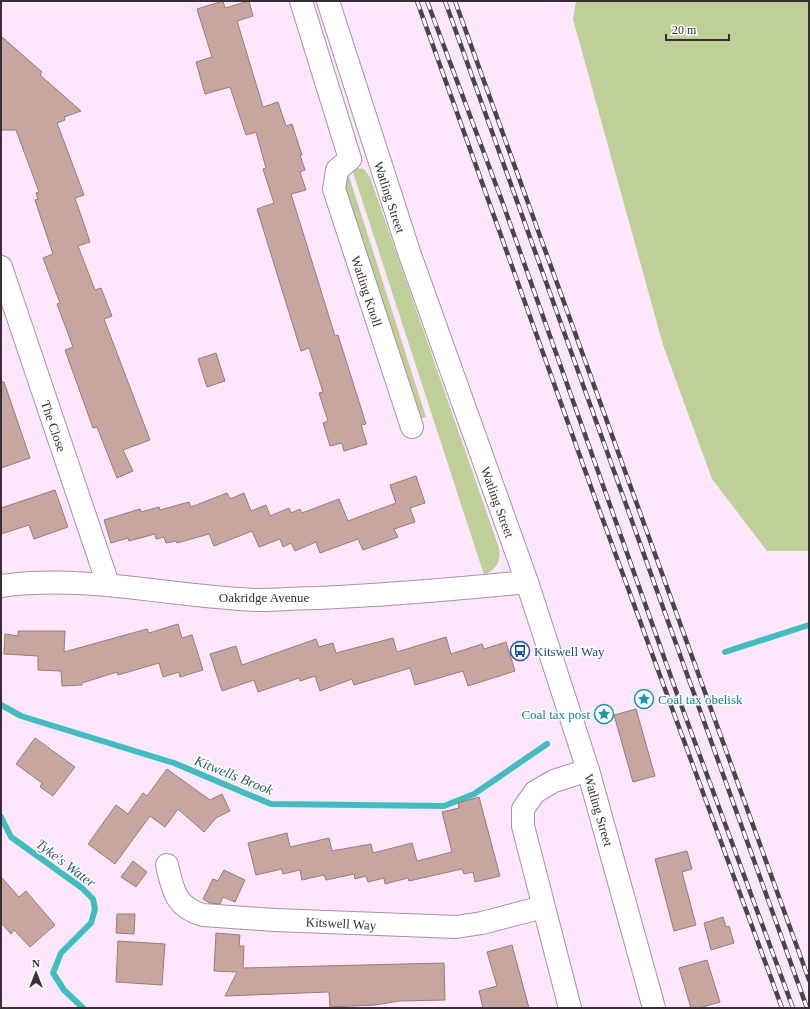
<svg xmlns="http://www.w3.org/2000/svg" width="810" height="1009" font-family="Georgia,serif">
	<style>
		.green { fill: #bed098 }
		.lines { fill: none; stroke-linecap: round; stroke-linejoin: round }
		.stream { stroke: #3ebec0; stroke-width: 6 }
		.building { fill: #c7a69f; stroke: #9a7b75 }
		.minor-casing { stroke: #a791a7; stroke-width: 24 }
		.primary-casing { stroke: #a791a7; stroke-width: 24 }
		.minor { stroke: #fff; stroke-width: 22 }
		.primary { stroke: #fff; stroke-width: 22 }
		.rail-casing { stroke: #4d434d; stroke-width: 4.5 }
		.rail { stroke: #fff; stroke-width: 3; stroke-dasharray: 9; stroke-linecap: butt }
		.labels { text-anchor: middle; stroke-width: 3; stroke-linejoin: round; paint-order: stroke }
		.street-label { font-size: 13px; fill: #372e37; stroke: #fff }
		.transit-label { font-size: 13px; fill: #164399; stroke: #fff; text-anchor: start }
		.culture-label { font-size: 13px; fill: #0d838f; stroke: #fff; text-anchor: start }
		.water-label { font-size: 14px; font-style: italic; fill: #2b5f60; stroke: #fff }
	</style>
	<rect width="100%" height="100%" fill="#fee6fd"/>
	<g class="green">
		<path d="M576,1H809V551H767L712,479L663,345L573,19Z"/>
		<path d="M356,168L364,169L370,177L499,548C501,562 497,568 484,575L352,169Z"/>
		<path d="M348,173L426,417L419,419L346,197L345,177Z"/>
	</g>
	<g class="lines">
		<g class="stream">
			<path d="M725,652L809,625"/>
			<path d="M1,705L21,716L174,763L271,804L444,806L474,794L547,744"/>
			<path d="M1,817L11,837L82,888L93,899L95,909L91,923L61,953L53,973L64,990L83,1008"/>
		</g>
	</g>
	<g class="building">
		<path d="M223,1L225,8L249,1L253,16L237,21L263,107L278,102L286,126L292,124L302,155H300L305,170L300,172L306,190L291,194L335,336L338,335L366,424L361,425L367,444L344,451L342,443L330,446L323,423L328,421L319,393L323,392L309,348L301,351L257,209L274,203L263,169L266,168L256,132L246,135L230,87L205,94L196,62L212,57L197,9Z"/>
		<path d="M1,36L42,72L40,75L81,111L64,117L65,120L57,123L84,195L75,198L90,242L78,246L95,290L101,288L112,316L104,319L150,440L123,450L133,471L117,478L97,427L93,428L65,350L73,347L57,304L60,303L43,258L53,254L35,200L38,199L36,193L39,192L16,130H1Z"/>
		<path d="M216,353L225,381L207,387L198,359Z"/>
		<path d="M1,382H4L30,458L1,468Z"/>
		<path d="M416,476L425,503L410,508L415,522L394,529L398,537L363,550L358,539L320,553L316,542L295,551L291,543L283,547L280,539L259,547L252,531L214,546L209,534L177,543L176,541L166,543L164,537L156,539L155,534L129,541L128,538L111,543L104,520L140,509L141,512L159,507L160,510L189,502L191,507L227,493L230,499L244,493L251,511L266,505L270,516L289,508L291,513L300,509L302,513L339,499L348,521L396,503L390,485Z"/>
		<path d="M55,490L68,527L34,539L29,525L1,534V508Z"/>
		<path d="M178,624L182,638L192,635L203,670L180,677L179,672L163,677L159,663L118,675L117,672L82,683V685L62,686L61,671L38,670V656L4,654L5,634L18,636V631H65L64,652L147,629L149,633Z"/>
		<path d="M446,637L451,654L482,644L484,649L506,642L515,671L468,686L463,671L415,685L410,668L354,685L352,679L320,691L315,676L300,681L299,678L258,692L254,680L222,691L210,654L236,646L242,665L316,639L319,647L333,643L336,653L393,638L397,652Z"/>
		<path d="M636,709L655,776L633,782L614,715Z"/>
		<path d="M35,738L75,767L53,796L40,787L42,783L16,764Z"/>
		<path d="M167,769L210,800L222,794L230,811L216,818L204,832L178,809L165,827L150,816L115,864L88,844L116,805L128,814L143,793L147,796Z"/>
		<path d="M479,797L500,876L475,882L473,872L464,874L462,869L409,881L408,878L385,884L384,878L368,882L366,876L355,879L354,874L326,880L324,875L302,880L300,870L283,874L282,869L256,875L248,843L287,833L290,847L329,838L332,851L371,844L373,853L412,843L417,861L452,852L442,812L459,808L458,803Z"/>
		<path d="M687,851L692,869L682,872L696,925L674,931L655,859Z"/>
		<path d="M133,861L147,872L136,887L121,877Z"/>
		<path d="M224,870L245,880L235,902L223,897L220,904L210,903L203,899L213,879L218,881Z"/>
		<path d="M1,877L19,897L26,891L55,925L30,947L14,930L11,934L1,923Z"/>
		<path d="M117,914H135L134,934L116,933Z"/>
		<path d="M723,917L726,927L729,926L734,943L711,950L704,923Z"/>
		<path d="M216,933L240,935L239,946H244L243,968L444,963L445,1000L399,1001L375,1005L330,1007L329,992L225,996L237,972L214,971Z"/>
		<path d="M118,941L165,944L162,985L116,982Z"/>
		<path d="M512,945L529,1008H483L479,991L497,986L487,952Z"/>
		<path d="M707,960L720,1002L699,1008H691L679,968Z"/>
	</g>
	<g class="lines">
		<defs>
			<g id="minor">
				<path d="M301,1L350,159L337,170L334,189L412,427"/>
				<path d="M1,267L108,584"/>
				<path d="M1,586C88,574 171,597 258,600C278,600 298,598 318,598C388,595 457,589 527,582"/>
				<path d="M167,865C173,890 175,907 203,915L275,920L456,927L482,923L543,907"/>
				<path d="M570,1008L523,826V809L535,792L554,781L588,770"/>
			</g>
			<path id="primary" d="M328,1L409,252L527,582L588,770L654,1008"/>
		</defs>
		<use href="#minor" class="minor-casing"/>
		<use href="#primary" class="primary-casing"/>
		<use href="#minor" class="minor"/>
		<use href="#primary" class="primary"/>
		<defs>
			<g id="rail">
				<path d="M417,1L596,501L782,1008"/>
				<path d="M427,1L502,201L676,691L793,1008"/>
				<path d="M445,1L807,1008"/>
				<path d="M455,1L809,980"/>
			</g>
		</defs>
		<use href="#rail" class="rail-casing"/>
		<use href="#rail" class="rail"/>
	</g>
	<defs>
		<symbol id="bus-ring" viewBox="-11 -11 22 22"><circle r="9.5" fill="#fff" stroke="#1a4fb4" stroke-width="1.5"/><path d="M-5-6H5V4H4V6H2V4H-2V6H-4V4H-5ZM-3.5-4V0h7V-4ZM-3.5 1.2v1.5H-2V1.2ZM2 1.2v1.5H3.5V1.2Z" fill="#1a4fb4"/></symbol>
		<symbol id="sight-ring" viewBox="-11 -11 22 22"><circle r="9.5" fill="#fff" stroke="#0f9aa8" stroke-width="1.5"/><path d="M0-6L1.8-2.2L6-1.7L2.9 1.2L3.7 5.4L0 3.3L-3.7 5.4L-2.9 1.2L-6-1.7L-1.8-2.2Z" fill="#0f9aa8"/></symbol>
	</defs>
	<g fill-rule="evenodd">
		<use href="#bus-ring" x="509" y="640" width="22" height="22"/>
		<use href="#sight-ring" x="633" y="688" width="22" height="22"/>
		<use href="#sight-ring" x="593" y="703" width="22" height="22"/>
	</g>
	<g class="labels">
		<g class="street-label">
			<text transform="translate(390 197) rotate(72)" y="5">Watling Street</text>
			<text transform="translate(367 291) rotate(72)" y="5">Watling Knoll</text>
			<text transform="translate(54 426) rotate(71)" y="5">The Close</text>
			<text transform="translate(498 502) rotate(70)" y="5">Watling Street</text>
			<text x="264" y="602">Oakridge Avenue</text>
			<text transform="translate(599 810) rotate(74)" y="5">Watling Street</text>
			<text transform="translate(341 923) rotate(3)" y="5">Kitswell Way</text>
		</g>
		<g class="transit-label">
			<text x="534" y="656">Kitswell Way</text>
		</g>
		<g class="culture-label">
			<text x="658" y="704">Coal tax obelisk</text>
			<text x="590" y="719" text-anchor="end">Coal tax post</text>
		</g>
		<g class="water-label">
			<text transform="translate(234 775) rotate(22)" y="5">Kitwells Brook</text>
			<text transform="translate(66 863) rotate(37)" y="5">Tyke's Water</text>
		</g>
	</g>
	<rect width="810" height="1009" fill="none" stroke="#372e37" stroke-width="4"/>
	<g transform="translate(36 973)" stroke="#ffffff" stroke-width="3" paint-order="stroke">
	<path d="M0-3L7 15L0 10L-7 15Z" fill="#372e37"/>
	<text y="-6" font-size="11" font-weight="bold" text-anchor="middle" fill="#372e37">N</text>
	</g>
	<path d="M666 34v6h63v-6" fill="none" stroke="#372e37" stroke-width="2"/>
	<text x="672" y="34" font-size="12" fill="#372e37" stroke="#ffffff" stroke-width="3" paint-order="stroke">20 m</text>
</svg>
